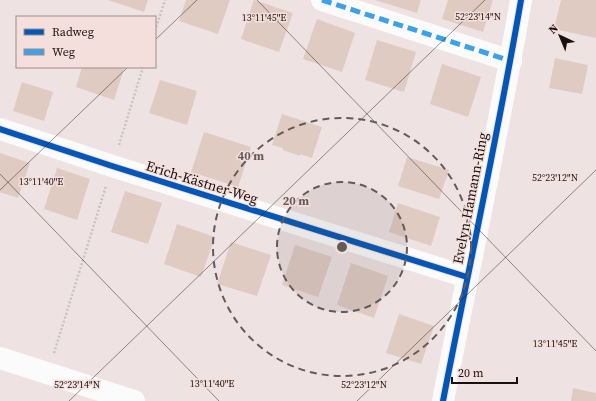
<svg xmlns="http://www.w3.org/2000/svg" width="596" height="401" font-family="'Source Serif 4',serif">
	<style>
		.building { fill: #e0cbc2 }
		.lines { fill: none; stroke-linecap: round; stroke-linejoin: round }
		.path { stroke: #c8c4c4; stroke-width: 2.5; stroke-dasharray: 2 2; stroke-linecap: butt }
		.minor { stroke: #fcfbfb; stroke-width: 22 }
		.quiet { stroke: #3da1ea; stroke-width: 5; stroke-dasharray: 10 5; stroke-linecap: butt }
		.cycleway-casing { stroke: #f4dfdc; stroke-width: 8 }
		.cycleway { stroke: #0057b8; stroke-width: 6 }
		.ticks { fill: none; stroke: #181110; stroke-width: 1; stroke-opacity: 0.45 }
		.ring { fill: none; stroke: #635a5a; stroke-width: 2; stroke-dasharray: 7 5 }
		.labels { text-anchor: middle; stroke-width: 3; stroke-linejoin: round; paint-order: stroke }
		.street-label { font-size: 14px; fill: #181110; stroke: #f4dfdc }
		.ticks-label { font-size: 10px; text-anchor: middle; fill: #181110; stroke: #f4dfdc; stroke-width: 3; stroke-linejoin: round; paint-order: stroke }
		.centre { fill: #635a5a; stroke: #f4dfdc; stroke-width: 2 }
		.ring-label { font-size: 12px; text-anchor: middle; font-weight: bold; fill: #635a5a; stroke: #f4dfdc; stroke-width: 3; stroke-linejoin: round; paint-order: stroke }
	</style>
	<rect width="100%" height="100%" fill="#eee3e2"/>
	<g class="building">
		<path d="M108,0H148L144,12Z"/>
		<path d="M186,0H230L218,34L179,21Z"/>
		<path d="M254,0L293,13L279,52L241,39Z"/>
		<path d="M375,0H421L417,13Z"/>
		<path d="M448,0H493L483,32L442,19Z"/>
		<path d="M561,0H596V38L554,29Z"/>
		<path d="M317,19L355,33L342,72L303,59Z"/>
		<path d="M377,40L416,52L404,92L365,80Z"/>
		<path d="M555,58L588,65L582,94L549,88Z"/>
		<path d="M442,64L481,77L468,117L430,104Z"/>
		<path d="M82,67H119L124,69L114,100L76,87Z"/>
		<path d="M160,80L197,91L187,125L149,113Z"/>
		<path d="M22,82L53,92L44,121L13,111Z"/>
		<path d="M282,114L322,127L312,158L300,154V156L283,150V148L272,145Z"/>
		<path d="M204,132L251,147L238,187L191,172Z"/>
		<path d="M0,153L30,163L18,198L0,192Z"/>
		<path d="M407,157L449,170L439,199L398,186Z"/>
		<path d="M57,168L90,179L77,220L44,209Z"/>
		<path d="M125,191L162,203L148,244L111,232Z"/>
		<path d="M398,203L440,217L431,246L389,232Z"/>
		<path d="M177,224L215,237L201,277L164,264Z"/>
		<path d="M231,242L271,255L257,296L217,284Z"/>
		<path d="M295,245L332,257L318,297L282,285Z"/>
		<path d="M351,263L388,276L374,318L337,305Z"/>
		<path d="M399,314L434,326L421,364L386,353Z"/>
		<path d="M573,388L596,393V401H571Z"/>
	</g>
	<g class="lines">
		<g class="path">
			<path d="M155,31L165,0"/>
			<path d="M119,145L143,67"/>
			<path d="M54,353L106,186"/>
		</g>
		<g class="minor">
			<path d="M322,0L511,61"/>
			<path d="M0,129L112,166L467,277"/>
			<path d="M0,358L134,401"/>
			<path d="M443,401C469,267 498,134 521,0"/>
		</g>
		<path class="quiet" d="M322,0L511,61"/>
		<defs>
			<g id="cycleway">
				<path d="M0,129L112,166L467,277"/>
				<path d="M443,401C469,267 498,134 521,0"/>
			</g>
		</defs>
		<use href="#cycleway" class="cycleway-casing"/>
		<use href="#cycleway" class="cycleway"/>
	</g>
	<path class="ticks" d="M257,0L596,351M155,40L197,0M0,174L219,401M0,190L128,67M69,401L485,0M357,401L596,170"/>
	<circle cx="342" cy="247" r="65" fill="#635a5a" fill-opacity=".12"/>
	<g class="ring">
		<circle cx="342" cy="247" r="65"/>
		<circle cx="342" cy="247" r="129"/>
	</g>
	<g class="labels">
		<g class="street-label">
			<text transform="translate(202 182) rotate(17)" y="5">Erich-Kästner-Weg</text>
			<text transform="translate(470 198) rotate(-79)" y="5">Evelyn-Hamann-Ring</text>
		</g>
	</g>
	<g class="ticks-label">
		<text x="478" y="20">52°23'14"N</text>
		<text x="264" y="21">13°11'45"E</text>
		<text x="555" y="181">52°23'12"N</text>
		<text x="41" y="185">13°11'40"E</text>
		<text x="555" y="347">13°11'45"E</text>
		<text x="212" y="387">13°11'40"E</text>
		<text x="77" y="388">52°23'14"N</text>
		<text x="364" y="388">52°23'12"N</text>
	</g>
	<circle cx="342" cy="247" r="6" class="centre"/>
	<g class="ring-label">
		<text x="251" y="160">40 m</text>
		<text x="296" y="205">20 m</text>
	</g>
	<rect x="16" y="16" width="140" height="52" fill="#f4dfdc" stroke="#9c8d8a"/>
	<rect x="24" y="29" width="20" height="6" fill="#0057b8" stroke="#9c8d8a"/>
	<text x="52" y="36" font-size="12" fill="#181110">Radweg</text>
	<rect x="24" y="49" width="20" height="6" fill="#3da1ea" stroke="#9c8d8a"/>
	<text x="52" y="56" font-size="12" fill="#181110">Weg</text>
	<g transform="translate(560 36) rotate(316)" stroke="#f4dfdc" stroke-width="3" paint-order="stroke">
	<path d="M0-3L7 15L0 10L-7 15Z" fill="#181110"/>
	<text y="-6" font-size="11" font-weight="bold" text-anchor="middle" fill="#181110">N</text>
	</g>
	<path d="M452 377v6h65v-6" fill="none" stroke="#181110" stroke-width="2"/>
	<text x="458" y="377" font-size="12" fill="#181110" stroke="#f4dfdc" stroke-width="3" paint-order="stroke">20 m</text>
</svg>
